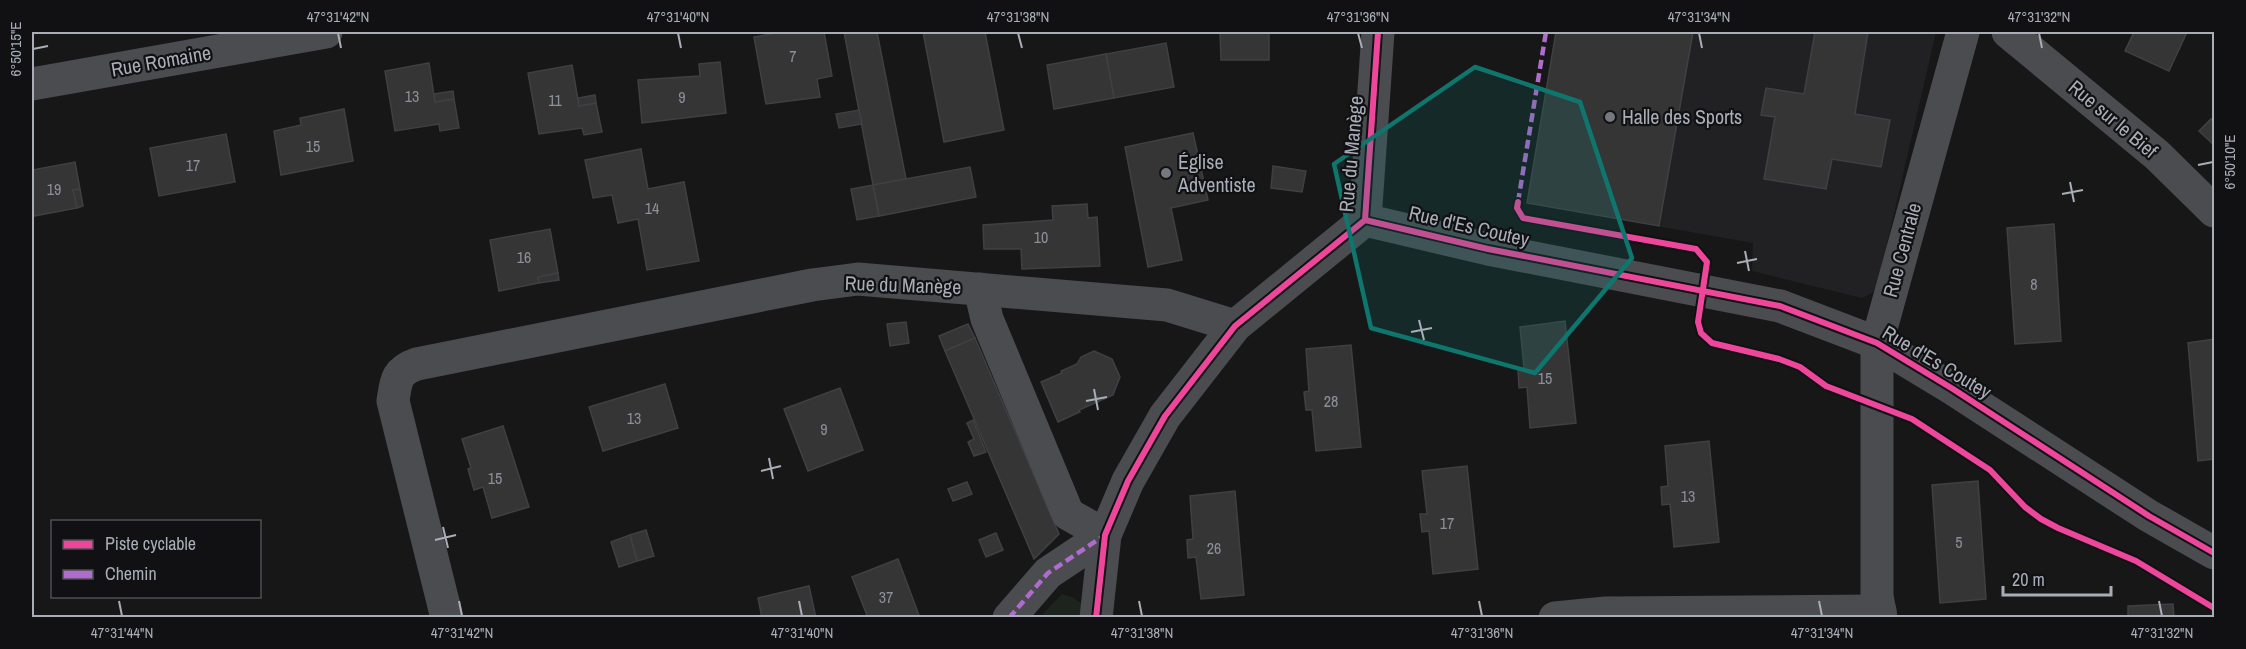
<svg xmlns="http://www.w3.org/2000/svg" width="2246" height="649" font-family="'Archivo Narrow',sans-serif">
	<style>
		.built { fill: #212123 }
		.green { fill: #1d241e }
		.building { fill: #353536; stroke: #3f4043; stroke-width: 1.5 }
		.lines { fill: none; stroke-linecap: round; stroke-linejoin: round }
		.minor { stroke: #4b4c50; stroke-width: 33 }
		.quiet { stroke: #b06ccc; stroke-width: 4.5; stroke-dasharray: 9 4.5; stroke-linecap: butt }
		.cycleway-casing { stroke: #111113; stroke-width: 10 }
		.cycleway { stroke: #ed469a; stroke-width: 6 }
		.marked { fill: #0f766e; fill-opacity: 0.2; stroke: #0f766e; stroke-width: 4.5; stroke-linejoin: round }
		.ticks { fill: none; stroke: #a8adb8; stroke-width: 2 }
		.poi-dot { fill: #757880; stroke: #111113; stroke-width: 2 }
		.labels { text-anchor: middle; stroke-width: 4.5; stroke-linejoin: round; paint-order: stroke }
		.number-label { font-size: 16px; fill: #8b8f98 }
		.street-label { font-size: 20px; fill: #a8adb8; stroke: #111113 }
		.poi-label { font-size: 20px; fill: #a8adb8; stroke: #111113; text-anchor: start }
		.neatline { fill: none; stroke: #a8adb8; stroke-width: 2 }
		.ticks-label { font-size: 15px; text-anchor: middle; fill: #a8adb8 }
	</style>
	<rect width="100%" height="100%" fill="#171717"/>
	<path class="built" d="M1556,32H1936L1877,287L1872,293L1862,298L1752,271L1753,243L1527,203Z"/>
	<path class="green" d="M1062,594L1072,597L1082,604L1083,617L1039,618Z"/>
	<g class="building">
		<path d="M781,32H824L832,76L817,79L820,97L766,104L754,37Z"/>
		<path d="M844,32H877L906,179L873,185Z"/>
		<path d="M923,32H985L1004,130L944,142Z"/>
		<path d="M1220,32H1269V60H1221Z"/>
		<path d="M1556,32H1693L1659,226L1527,203Z"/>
		<path d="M1815,32H1868L1855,114L1890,120L1881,167L1832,159L1826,189L1764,179L1775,117L1761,115L1766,88L1804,94Z"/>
		<path d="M2134,32H2187L2169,71L2125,51Z"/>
		<path d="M1166,43L1174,87L1114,98L1106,54Z"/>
		<path d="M1106,54L1114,98L1054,109L1047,65Z"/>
		<path d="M720,62L726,113L642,123L638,80L700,76L699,64Z"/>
		<path d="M429,63L435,102L454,99L459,128L440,131L439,124L395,131L385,71Z"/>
		<path d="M572,65L579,106L596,103L602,132L584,135L582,128L539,134L528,73Z"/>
		<path d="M453,91L454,99L435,102L434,94Z"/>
		<path d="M595,95L596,103L579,106L578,98Z"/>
		<path d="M344,109L353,161L281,175L274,131L301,125L300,118Z"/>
		<path d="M859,110L862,124L839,128L836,114Z"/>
		<path d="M2211,119L2214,123L2213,144L2199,131Z"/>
		<path d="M1193,133L1208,200L1171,208L1182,260L1148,267L1125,147Z"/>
		<path d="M226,134L235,182L159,196L150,148Z"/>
		<path d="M641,149L648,189L684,182L699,261L647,270L638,219L618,223L612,195L593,198L585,160Z"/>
		<path d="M75,162L80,189L73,190L77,208L34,216L32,202V170Z"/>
		<path d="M1273,166L1306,171L1302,192L1271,188Z"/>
		<path d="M970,167L976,197L879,216L873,185Z"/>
		<path d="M873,185L879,216L857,220L851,189Z"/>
		<path d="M80,189L83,206L77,208L73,190Z"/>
		<path d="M1087,204L1088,218L1097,217L1100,266L1022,269L1021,249H984L983,225L1053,220L1052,206Z"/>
		<path d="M2054,224L2061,341L2015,344L2007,228Z"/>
		<path d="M550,229L558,273L538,277L539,283L499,291L490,240Z"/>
		<path d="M558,273L559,280L539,283L538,277Z"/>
		<path d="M1565,321L1576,423L1530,428L1527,387L1519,388L1518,369L1524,368L1520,327Z"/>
		<path d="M906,322L909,343L890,346L887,324Z"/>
		<path d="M968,324L975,338L945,351L939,336Z"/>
		<path d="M975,338L1059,534L1034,559L945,351Z"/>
		<path d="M2214,339V459L2198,461L2188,343Z"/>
		<path d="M1351,345L1361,447L1316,451L1312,410H1306L1304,392L1309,391L1306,349Z"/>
		<path d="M1094,351L1112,359L1120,377L1113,395L1079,410L1080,412L1058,422L1041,382L1062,373L1061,371L1077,364L1081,357Z"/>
		<path d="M665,384L678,428L603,451L589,407Z"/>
		<path d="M840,388L863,450L808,471L784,409Z"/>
		<path d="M973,420L986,452L974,456L968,442L974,439L967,423Z"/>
		<path d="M503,426L529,507L492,518L483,487L474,490L468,469L471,468L462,439Z"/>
		<path d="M1709,441L1719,542L1674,547L1670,504L1662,505L1661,487L1668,486L1665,446Z"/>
		<path d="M1467,466L1478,569L1433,574L1429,531L1422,532L1420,514H1427L1422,471Z"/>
		<path d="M1978,481L1986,599L1940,603L1932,485Z"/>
		<path d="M967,482L972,494L953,501L948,489Z"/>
		<path d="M1235,491L1244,595L1201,599L1196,557L1188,558L1187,540L1193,539L1190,496Z"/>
		<path d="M646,530L654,556L637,561L630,535Z"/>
		<path d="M996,533L1003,550L986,557L979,540Z"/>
		<path d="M630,535L637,561L619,567L611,542Z"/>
		<path d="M898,559L920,618H868L852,577Z"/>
		<path d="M809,586L816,618H762L758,598Z"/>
		<path d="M2173,604L2174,618H2128V606Z"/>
	</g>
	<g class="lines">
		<g class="minor">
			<path d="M2008,32L2157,155L2214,211"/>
			<path d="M32,84L326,32"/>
			<path d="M1365,220L1488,249L1780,306L1877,343L1953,389L2149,516L2214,553"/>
			<path d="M980,289L987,319L1068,514L1105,535L1048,573L1009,618"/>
			<path d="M447,618L393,401C396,381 396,371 417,364L812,285L858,279L1167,305L1235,326"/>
			<path d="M1096,618L1105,535L1128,481L1165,416L1235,326L1365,220L1378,32"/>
			<path d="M1555,618L1606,613L1880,611"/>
			<path d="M1881,618L1877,596V343L1963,32"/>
		</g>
		<g class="quiet">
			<path d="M1518,202L1546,32"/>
			<path d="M1009,618L1048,573L1105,535"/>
		</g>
		<defs>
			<g id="cycleway">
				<path d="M1518,202L1517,208L1523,218L1696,249L1707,262L1698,322L1701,333L1712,343L1779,359L1800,367L1826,386L1912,419L1990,470L2025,507L2041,519L2058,528L2136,561L2214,608"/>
				<path d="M1365,220L1488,249L1780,306L1877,343L1953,389L2149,516L2214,553"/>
				<path d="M1096,618L1105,535L1128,481L1165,416L1235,326L1365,220L1378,32"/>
			</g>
		</defs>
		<use href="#cycleway" class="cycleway-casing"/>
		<use href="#cycleway" class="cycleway"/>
	</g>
	<path class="marked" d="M1475,67L1580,102L1632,258L1535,373L1371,328L1334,164Z"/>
	<path class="ticks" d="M338,33L341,48M678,33L681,48M1018,33L1022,48M1358,33L1362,48M1699,33L1702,48M2039,33L2042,48M33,49L48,46M2198,165L2213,162M2070,182L2074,202M2062,194L2083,190M1745,251L1749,271M1737,263L1757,259M1419,320L1424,340M1411,332L1432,328M1094,389L1098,410M1086,401L1107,397M769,458L773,479M761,471L781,466M443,527L448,548M435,540L456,535M119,601L122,616M459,601L462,616M799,601L802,616M1139,601L1142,616M1479,601L1482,616M1819,601L1822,616M2159,601L2162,616"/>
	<g class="poi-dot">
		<circle cx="1610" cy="117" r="6"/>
		<circle cx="1166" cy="173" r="6"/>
	</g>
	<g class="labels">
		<g class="number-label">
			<text x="793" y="62">7</text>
			<text x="412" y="102">13</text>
			<text x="682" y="103">9</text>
			<text x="555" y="106">11</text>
			<text x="313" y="152">15</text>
			<text x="193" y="171">17</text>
			<text x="54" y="195">19</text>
			<text x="652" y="214">14</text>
			<text x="1041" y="243">10</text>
			<text x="524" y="263">16</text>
			<text x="2034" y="290">8</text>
			<text x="1545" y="384">15</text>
			<text x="1331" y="407">28</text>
			<text x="634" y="424">13</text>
			<text x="824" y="435">9</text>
			<text x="495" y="484">15</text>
			<text x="1688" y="502">13</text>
			<text x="1447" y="529">17</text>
			<text x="1959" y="548">5</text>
			<text x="1214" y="554">26</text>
			<text x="886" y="603">37</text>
		</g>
		<g class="street-label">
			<text transform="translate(161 61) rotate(-10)" y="7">Rue Romaine</text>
			<text transform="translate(2113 119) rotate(40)" y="7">Rue sur le Bief</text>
			<text transform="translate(1351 154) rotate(-85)" y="7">Rue du Manège</text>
			<text transform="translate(1469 226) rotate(13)" y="7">Rue d'Es Coutey</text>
			<text transform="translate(1902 250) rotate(-75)" y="7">Rue Centrale</text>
			<text transform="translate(903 285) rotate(2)" y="7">Rue du Manège</text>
			<text transform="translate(1937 362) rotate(31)" y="7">Rue d'Es Coutey</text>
		</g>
		<g class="poi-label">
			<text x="1622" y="124">Halle des Sports</text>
			<text x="1178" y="169">Église<tspan x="1178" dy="23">Adventiste</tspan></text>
		</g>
	</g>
	<rect width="2246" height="649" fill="none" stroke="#111113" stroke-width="66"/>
	<rect x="51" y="520" width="210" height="78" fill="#111113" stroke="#4d4f55" stroke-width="1.5"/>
	<rect x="63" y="540" width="30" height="9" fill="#ed469a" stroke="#4d4f55" stroke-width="1.5"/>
	<text x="105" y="550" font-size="18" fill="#a8adb8">Piste cyclable</text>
	<rect x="63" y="570" width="30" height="9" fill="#b06ccc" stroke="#4d4f55" stroke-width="1.5"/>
	<text x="105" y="580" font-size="18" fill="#a8adb8">Chemin</text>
	<path d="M2003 586v9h108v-9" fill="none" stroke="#a8adb8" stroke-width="3"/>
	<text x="2012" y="586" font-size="18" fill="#a8adb8" stroke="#111113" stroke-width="4.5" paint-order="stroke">20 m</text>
	<rect x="33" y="33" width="2180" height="583" class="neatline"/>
	<g class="ticks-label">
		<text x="338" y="22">47°31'42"N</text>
		<text x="678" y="22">47°31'40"N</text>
		<text x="1018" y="22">47°31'38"N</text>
		<text x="1358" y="22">47°31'36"N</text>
		<text x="1699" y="22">47°31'34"N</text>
		<text x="2039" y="22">47°31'32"N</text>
		<text transform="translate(16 49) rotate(-90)" y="5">6°50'15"E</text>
		<text transform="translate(2230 162) rotate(-90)" y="5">6°50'10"E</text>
		<text x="122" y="638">47°31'44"N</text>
		<text x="462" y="638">47°31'42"N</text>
		<text x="802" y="638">47°31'40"N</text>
		<text x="1142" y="638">47°31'38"N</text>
		<text x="1482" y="638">47°31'36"N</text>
		<text x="1822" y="638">47°31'34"N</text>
		<text x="2162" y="638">47°31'32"N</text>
	</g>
</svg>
